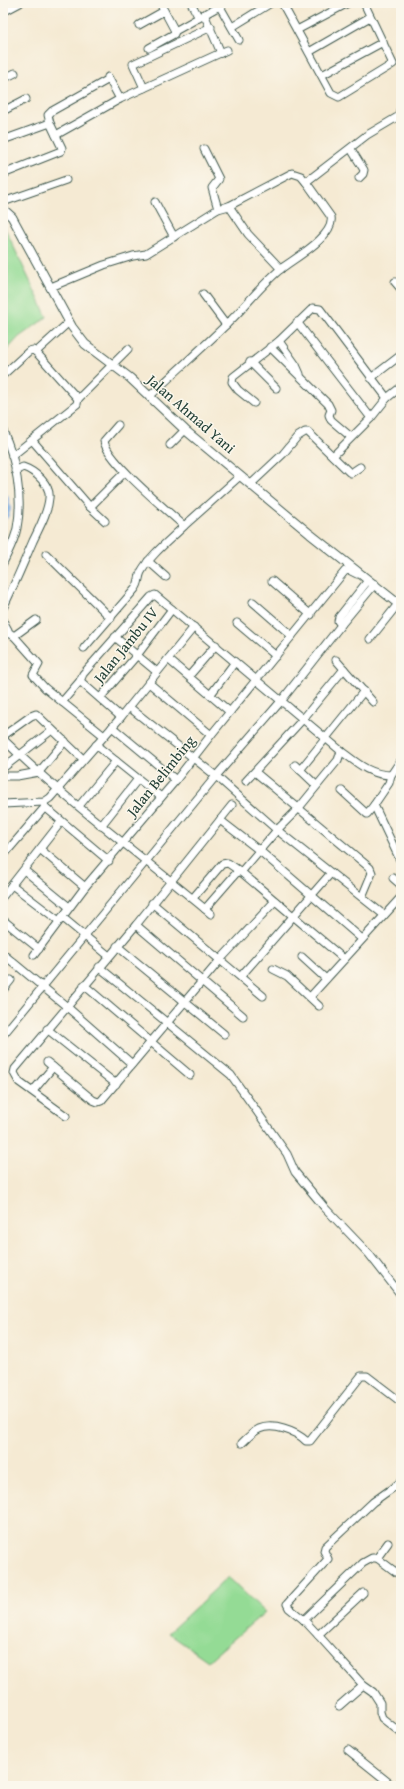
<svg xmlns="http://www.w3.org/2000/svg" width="404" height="1789" font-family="'Gentium Book Plus',serif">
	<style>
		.green { fill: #94db95; stroke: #5a8c64 }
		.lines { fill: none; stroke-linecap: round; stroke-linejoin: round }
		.river { stroke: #71a6de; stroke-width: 12 }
		.minor-casing { stroke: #3f574c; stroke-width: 9 }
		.tertiary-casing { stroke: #3f574c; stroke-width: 10 }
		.minor { stroke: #fff; stroke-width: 7 }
		.tertiary { stroke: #fff; stroke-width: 8 }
		.labels { text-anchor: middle; stroke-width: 3; stroke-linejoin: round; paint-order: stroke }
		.street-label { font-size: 15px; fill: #1f3d34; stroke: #fbf7ec }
	</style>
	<rect width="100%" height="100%" fill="#fbf7ec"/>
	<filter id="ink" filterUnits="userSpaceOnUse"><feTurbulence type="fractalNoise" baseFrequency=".025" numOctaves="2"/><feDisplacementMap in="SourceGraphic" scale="8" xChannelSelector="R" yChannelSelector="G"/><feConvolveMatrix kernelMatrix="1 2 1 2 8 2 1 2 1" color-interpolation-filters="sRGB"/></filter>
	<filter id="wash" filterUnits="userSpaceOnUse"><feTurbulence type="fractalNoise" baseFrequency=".012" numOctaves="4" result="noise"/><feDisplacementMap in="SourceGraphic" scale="16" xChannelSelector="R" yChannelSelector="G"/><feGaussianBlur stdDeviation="0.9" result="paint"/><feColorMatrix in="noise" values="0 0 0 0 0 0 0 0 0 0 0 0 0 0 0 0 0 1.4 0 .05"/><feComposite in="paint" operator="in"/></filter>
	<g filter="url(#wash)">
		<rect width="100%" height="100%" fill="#f5ead3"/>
		<g class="green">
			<path d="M3,224L47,317L19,337L3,354Z"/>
			<path d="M228,1577L265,1612L208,1661L168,1633Z"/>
		</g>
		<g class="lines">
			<path class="river" d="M3,499L5,509L3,514"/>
		</g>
	</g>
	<g filter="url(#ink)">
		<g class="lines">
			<defs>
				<g id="minor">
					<path d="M160,3L175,31L216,8L220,3"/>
					<path d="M191,3L199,18"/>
					<path d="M282,3L331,93L339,97L393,64L364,3"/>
					<path d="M219,5L239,40"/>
					<path d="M285,8L293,3"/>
					<path d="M3,12L20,3"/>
					<path d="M204,14L221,53"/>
					<path d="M139,25L164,11"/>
					<path d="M232,27L271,3"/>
					<path d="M297,30L348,3"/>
					<path d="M149,48L174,34L175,31"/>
					<path d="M309,52L370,17"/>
					<path d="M322,75L383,42"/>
					<path d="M108,77L120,99"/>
					<path d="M3,79L15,73"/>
					<path d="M144,88L133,64L211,27"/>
					<path d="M3,111L26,99"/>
					<path d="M56,135L120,99L227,50"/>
					<path d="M3,140L50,123"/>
					<path d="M204,149L219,179L212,188L218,209"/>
					<path d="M351,149L364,170L363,174L359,178"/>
					<path d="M3,174L61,151L62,148L50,123L48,115L52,111L109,79"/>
					<path d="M3,202L66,180"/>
					<path d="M155,202L174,237"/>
					<path d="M229,206L248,234L281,269"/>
					<path d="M395,282L401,289"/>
					<path d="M51,287L104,265L133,256L146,254L218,209L229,206L292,173L301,176L306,182L367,135L399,116L401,106"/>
					<path d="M203,294L226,325"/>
					<path d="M297,322L371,418"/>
					<path d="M279,341L296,365L300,374"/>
					<path d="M270,347L328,404L331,410L329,415L331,420L351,437"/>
					<path d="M36,352L78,399"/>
					<path d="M250,362L276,388"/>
					<path d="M3,375L29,351L33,350L36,352L69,322"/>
					<path d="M371,378L401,355"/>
					<path d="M149,397C177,370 206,345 233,318C249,302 265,281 282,268C295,258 335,236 331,217L306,182"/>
					<path d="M254,403L238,390L232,382L233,377L279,341L313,308L320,309L387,398"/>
					<path d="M118,425L104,441C107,461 167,510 184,526L240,476"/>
					<path d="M3,431C16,459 23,497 17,528C15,540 8,552 3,563"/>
					<path d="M32,440L90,507"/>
					<path d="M170,445L185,430"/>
					<path d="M12,456L77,404L78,399L128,349"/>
					<path d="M333,456L371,418L387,398L401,387"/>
					<path d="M251,484L283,454L297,437L305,432H308L349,472L351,473L360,467"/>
					<path d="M105,521L90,507L125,472"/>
					<path d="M46,554L111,618"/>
					<path d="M148,561L166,577"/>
					<path d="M272,581L311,615"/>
					<path d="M253,602L292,636"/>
					<path d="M3,608C14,586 23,564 33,541C39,528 48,513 49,498C51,485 35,471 23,467L15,471"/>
					<path d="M3,621L8,630L7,634L3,637"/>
					<path d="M237,623L276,656"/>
					<path d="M341,625L338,621L339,617L366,583"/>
					<path d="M8,632L14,636L39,664L33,675L45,688L104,736"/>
					<path d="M14,636L36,620"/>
					<path d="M115,637L157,672"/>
					<path d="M370,639L398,604"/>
					<path d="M84,648L135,589C140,583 138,578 141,572C151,554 170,540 184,526"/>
					<path d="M168,659L230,712"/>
					<path d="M336,660L373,702"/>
					<path d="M189,676L216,645"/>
					<path d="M80,681L121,717"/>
					<path d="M149,683L211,735"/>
					<path d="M211,694L235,662"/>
					<path d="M100,698L138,654L172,609"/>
					<path d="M62,702L80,681L83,674L151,597L155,595L341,751L338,760L298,809L277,830L241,872"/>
					<path d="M129,707L216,776L277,830L384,915"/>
					<path d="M112,727L176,780"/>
					<path d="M3,736L31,716L36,714L83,759"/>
					<path d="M3,739C68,803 142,856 211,914"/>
					<path d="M96,745L161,797"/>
					<path d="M341,751C357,763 370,775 391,775L401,760"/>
					<path d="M295,765L316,785"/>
					<path d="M3,768L52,730"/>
					<path d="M300,770L364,691"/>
					<path d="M255,772L370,868L372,873L362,897"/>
					<path d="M391,775L389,783L374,805L401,862"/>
					<path d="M3,776H17L39,772L65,741"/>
					<path d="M246,781L303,719L344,669"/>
					<path d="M342,791L367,814L374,805"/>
					<path d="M3,804L44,802L50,798L121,717L194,627"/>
					<path d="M79,806L116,761"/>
					<path d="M45,807L109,861"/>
					<path d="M220,820L260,851L362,939"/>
					<path d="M101,826L138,779"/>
					<path d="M40,849L85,887"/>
					<path d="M3,856L45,807L44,804"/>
					<path d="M24,870L69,907"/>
					<path d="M393,878L401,885"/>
					<path d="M12,885L59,921"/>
					<path d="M3,896L61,822"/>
					<path d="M193,898L222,864L228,863L241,872L344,959"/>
					<path d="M152,903L263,996"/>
					<path d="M205,909L238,871"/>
					<path d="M62,917L109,956"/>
					<path d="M3,920L39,949"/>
					<path d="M136,925L243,1016"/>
					<path d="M117,946L224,1034"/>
					<path d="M3,954L66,1006L132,1064"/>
					<path d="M34,955L85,887L176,780L211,735L345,571L349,570L357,574"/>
					<path d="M302,957L326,979"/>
					<path d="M99,967L231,1075L287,1154L295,1172L325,1208L369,1254L401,1295"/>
					<path d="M273,969L287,976L319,1006"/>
					<path d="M241,976L331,873"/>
					<path d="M84,985L190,1075"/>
					<path d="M3,990L11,980"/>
					<path d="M310,997L401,897"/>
					<path d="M47,1029L116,1084"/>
					<path d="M3,1035L216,776L282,700L341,625L375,584"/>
					<path d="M47,1062L93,1100L98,1102L101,1101L220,960L275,901"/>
					<path d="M33,1091L53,1067"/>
					<path d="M66,1116L19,1082L14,1073L15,1069L136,925L232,805"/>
					<path d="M242,1443C247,1438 253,1432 259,1429C273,1423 296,1431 306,1441H310L361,1376H367L401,1402"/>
					<path d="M401,1482L373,1502L325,1547L324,1551L328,1559L287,1604L289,1608L304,1620L318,1635L363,1685L373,1692L380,1703V1712L382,1718L401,1733"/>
					<path d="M377,1558L401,1576"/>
					<path d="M304,1620L363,1563L372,1558H377L388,1543"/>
					<path d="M318,1635L363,1593"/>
					<path d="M339,1706L363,1685"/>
					<path d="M348,1750L393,1786"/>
					<path d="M397,1786L401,1781"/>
				</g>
				<path id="tertiary" d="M3,209L12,217L72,327L85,344L130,378L185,430L310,534L401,606"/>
			</defs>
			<use href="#minor" class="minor-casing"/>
			<use href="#tertiary" class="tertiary-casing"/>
			<use href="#minor" class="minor"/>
			<use href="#tertiary" class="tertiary"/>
		</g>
	</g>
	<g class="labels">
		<g class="street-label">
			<text transform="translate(191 414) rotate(41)" y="5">Jalan Ahmad Yani</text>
			<text transform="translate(126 645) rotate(-51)" y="5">Jalan Jambu IV</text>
			<text transform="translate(161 776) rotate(-51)" y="5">Jalan Belimbing</text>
		</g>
	</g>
	<rect width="404" height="1789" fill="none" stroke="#fbf7ec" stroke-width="16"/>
</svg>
